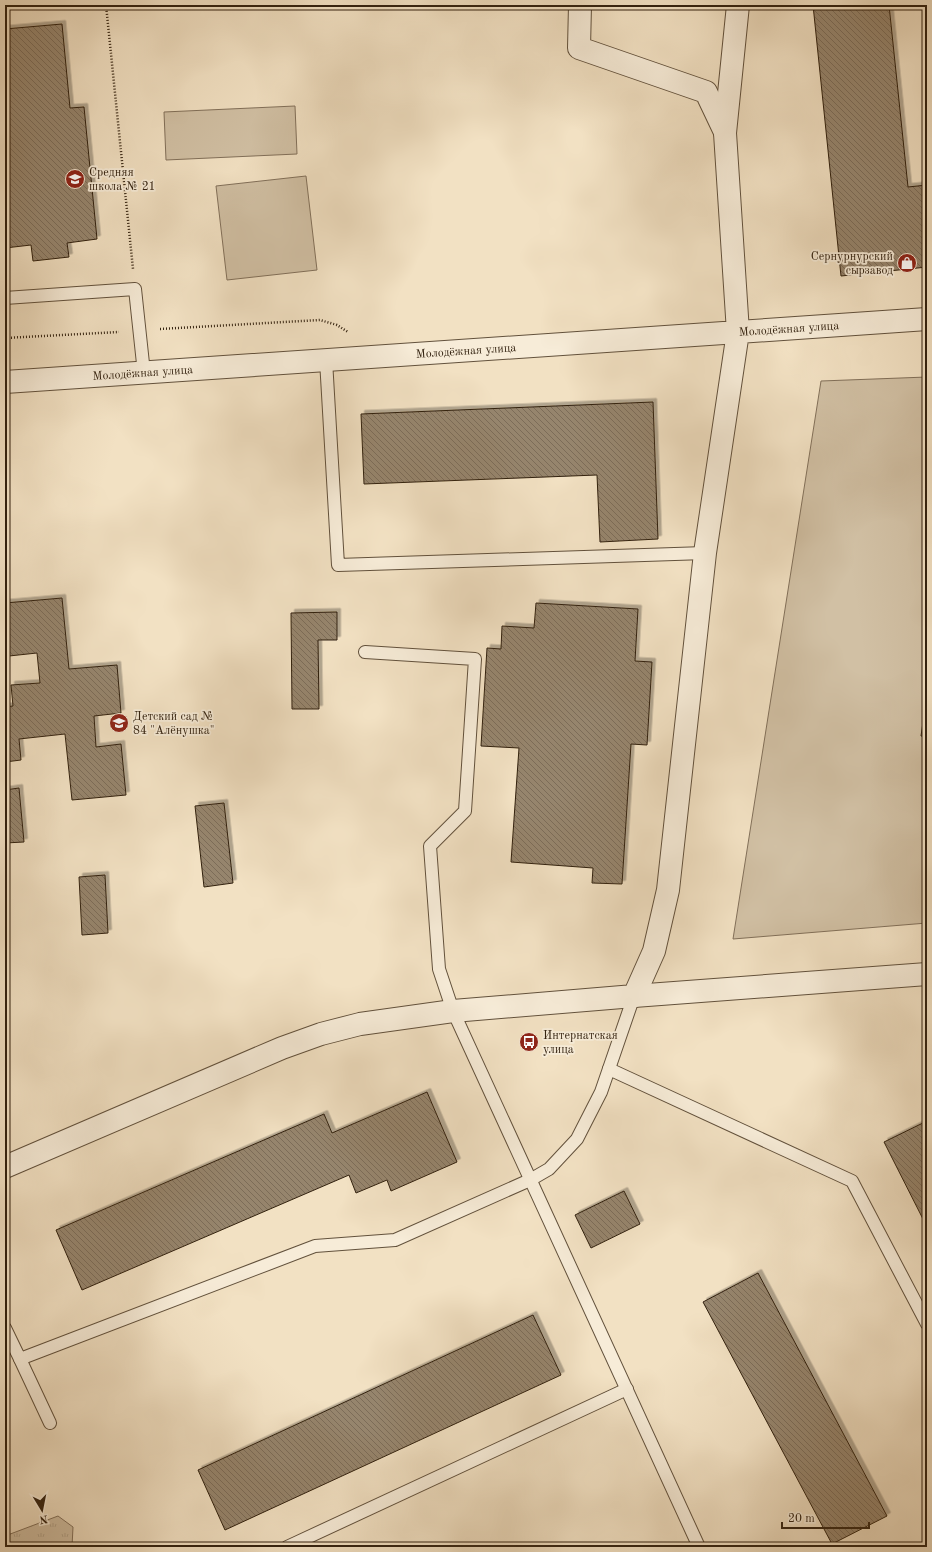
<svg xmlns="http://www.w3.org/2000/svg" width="932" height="1552" font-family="'Old Standard TT',serif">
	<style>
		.grass { fill: url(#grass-tufts); stroke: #82705a }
		.pitch { fill: #d1c0a4; stroke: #82705a }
		.building { fill: url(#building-back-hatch); stroke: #32210f; filter: url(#shadow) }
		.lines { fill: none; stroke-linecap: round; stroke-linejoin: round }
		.service-casing { stroke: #62513c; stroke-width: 14 }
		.minor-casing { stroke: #62513c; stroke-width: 24 }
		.tertiary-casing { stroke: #62513c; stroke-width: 24 }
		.path { stroke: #32210f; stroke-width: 2.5; stroke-dasharray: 1 2; stroke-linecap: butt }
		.service { stroke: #f7ecd8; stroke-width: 12 }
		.minor { stroke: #f7ecd8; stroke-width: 22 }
		.tertiary { stroke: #f7ecd8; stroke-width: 22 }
		.labels { text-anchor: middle; stroke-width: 3.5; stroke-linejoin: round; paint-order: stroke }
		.poi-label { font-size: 12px; fill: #32210f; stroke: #f7ecd8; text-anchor: start }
		.street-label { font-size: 12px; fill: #32210f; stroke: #f7ecd8 }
	</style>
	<defs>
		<pattern id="grass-tufts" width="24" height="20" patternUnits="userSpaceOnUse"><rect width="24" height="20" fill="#d1c0a4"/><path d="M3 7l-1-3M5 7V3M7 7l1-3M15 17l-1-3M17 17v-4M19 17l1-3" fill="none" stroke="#b4a58c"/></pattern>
		<pattern id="building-back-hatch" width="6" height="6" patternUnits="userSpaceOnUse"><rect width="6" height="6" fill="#96856d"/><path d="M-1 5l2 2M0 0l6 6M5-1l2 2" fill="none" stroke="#7b6c58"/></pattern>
		<filter id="shadow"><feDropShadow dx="3.5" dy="-3.5" stdDeviation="0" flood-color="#0004"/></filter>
	</defs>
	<rect width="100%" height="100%" fill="#f2e1c3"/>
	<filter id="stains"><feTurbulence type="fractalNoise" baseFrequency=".005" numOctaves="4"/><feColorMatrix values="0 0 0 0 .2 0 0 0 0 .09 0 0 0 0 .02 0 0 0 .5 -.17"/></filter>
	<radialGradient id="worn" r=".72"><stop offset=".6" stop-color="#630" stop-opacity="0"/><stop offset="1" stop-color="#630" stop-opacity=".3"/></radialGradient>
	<path class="grass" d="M58,1516L73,1527L72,1547H5V1536Z"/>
	<g class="pitch">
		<path d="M295,106L297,154L166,160L164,112Z"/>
		<path d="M306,176L317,270L227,280L216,186Z"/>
		<path d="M927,377V923L733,939L821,381Z"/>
	</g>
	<g class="building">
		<path d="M813,5H889L908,187L927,185V267L841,276Z"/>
		<path d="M62,24L70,108L84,107L97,239L67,243L69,257L33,261L31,245L5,248V29Z"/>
		<path d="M653,402L658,539L600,542L597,475L364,484L361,414Z"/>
		<path d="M62,598L69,669L117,665L121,713L94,716L96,747L121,744L126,795L72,800L65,734L19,739L21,760L5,762V707L13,706L11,685L40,683L37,653L9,656L5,603Z"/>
		<path d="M536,603L638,609L635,661L652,662L647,745L631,744L622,884L592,883L593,868L511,862L519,748L481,746L487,648L501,649L502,626L534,628Z"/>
		<path d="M337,612V640H318L319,709H292L291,613Z"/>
		<path d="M927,695V737L921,736Z"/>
		<path d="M19,788L24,842L5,843V790Z"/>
		<path d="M224,803L233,883L204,887L195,806Z"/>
		<path d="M105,875L108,933L82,935L79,877Z"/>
		<path d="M427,1092L457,1162L391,1191L387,1180L356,1193L349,1175L82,1290L56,1230L324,1114L332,1133Z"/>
		<path d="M927,1121V1227L884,1142Z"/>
		<path d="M624,1191L640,1224L591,1248L575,1215Z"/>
		<path d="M758,1273L887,1516L832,1544L703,1302Z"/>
		<path d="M533,1315L561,1375L225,1530L198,1470Z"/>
	</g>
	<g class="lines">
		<defs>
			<g id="service">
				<path d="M5,298L135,289L144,373"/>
				<path d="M326,360L338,565L705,553"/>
				<path d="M365,652L475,659L465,811L430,846L439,969L453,1011L699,1547"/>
				<path d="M609,1069L852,1181L927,1324"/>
				<path d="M5,1328L20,1359L315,1246L395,1240L530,1180L549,1169L577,1139L601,1092L634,996"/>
				<path d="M20,1359L50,1423"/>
				<path d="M287,1547L627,1389"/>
			</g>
			<g id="minor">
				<path d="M580,5L579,48L706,92L725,132"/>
				<path id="s1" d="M5,382L738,332L725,133L738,5"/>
				<path d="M634,996L927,974"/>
			</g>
			<g id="tertiary">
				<path id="s2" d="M5,1167L282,1048L321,1034L360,1024L453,1011L634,996L654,951L668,890L705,553L738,332L927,319"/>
			</g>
		</defs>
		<use href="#service" class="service-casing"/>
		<use href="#minor" class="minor-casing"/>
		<use href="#tertiary" class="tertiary-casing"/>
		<g class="path">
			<path d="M106,5L133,269"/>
			<path d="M160,329L320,320L337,325L348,332"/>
			<path d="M5,338L119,332"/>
		</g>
		<use href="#service" class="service"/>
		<use href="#minor" class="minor"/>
		<use href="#tertiary" class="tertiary"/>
	</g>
	<defs>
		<symbol id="school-disc" viewBox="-11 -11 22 22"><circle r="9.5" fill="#8f2418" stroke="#f7ecd8"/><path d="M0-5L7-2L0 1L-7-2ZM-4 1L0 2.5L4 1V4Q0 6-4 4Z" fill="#fff"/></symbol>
		<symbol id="shop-disc" viewBox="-11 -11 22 22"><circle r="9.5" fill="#8f2418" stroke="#f7ecd8"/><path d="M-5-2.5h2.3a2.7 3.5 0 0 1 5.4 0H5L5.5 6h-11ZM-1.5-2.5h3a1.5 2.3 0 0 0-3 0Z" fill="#fff"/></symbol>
		<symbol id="bus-disc" viewBox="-11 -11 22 22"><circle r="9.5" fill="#8f2418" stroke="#f7ecd8"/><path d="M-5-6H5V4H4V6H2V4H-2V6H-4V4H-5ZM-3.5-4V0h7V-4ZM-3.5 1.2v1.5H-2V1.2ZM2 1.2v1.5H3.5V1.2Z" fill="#fff"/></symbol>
	</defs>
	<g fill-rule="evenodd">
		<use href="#school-disc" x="64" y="168" width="22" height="22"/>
		<use href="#shop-disc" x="896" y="252" width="22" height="22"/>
		<use href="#school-disc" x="108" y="712" width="22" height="22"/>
		<use href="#bus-disc" x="518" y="1031" width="22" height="22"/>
	</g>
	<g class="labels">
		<g class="poi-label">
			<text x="89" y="176">Средняя<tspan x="89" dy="14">школа № 21</tspan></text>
			<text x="893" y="260" text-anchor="end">Сернурнурский<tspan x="893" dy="14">сырзавод</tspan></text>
			<text x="133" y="720">Детский сад №<tspan x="133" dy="14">84 "Алёнушка"</tspan></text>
			<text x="543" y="1039">Интернатская<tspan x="543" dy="14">улица</tspan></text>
		</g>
		<g class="street-label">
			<text dy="4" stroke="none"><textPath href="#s2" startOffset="1384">Молодёжная улица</textPath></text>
			<text dy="4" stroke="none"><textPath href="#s1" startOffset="462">Молодёжная улица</textPath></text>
			<text dy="4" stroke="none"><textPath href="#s1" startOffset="138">Молодёжная улица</textPath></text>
		</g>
	</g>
	<rect width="932" height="1552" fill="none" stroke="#f2e1c3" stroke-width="20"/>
	<rect x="6" y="6" width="920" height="1540" fill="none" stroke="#32210f" stroke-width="2"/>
	<rect x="10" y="10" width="912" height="1532" fill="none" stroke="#32210f"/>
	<g transform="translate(42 1510) rotate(170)" stroke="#f7ecd8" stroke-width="3" paint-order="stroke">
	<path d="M0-3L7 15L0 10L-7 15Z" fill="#32210f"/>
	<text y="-6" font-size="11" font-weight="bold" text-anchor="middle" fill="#32210f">N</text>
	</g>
	<path d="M782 1522v6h87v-6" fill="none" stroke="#32210f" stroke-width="2"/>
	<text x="788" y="1522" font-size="12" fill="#32210f" stroke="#f7ecd8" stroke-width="3" paint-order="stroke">20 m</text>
	<rect width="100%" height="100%" filter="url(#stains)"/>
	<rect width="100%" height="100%" fill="url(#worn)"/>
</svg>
